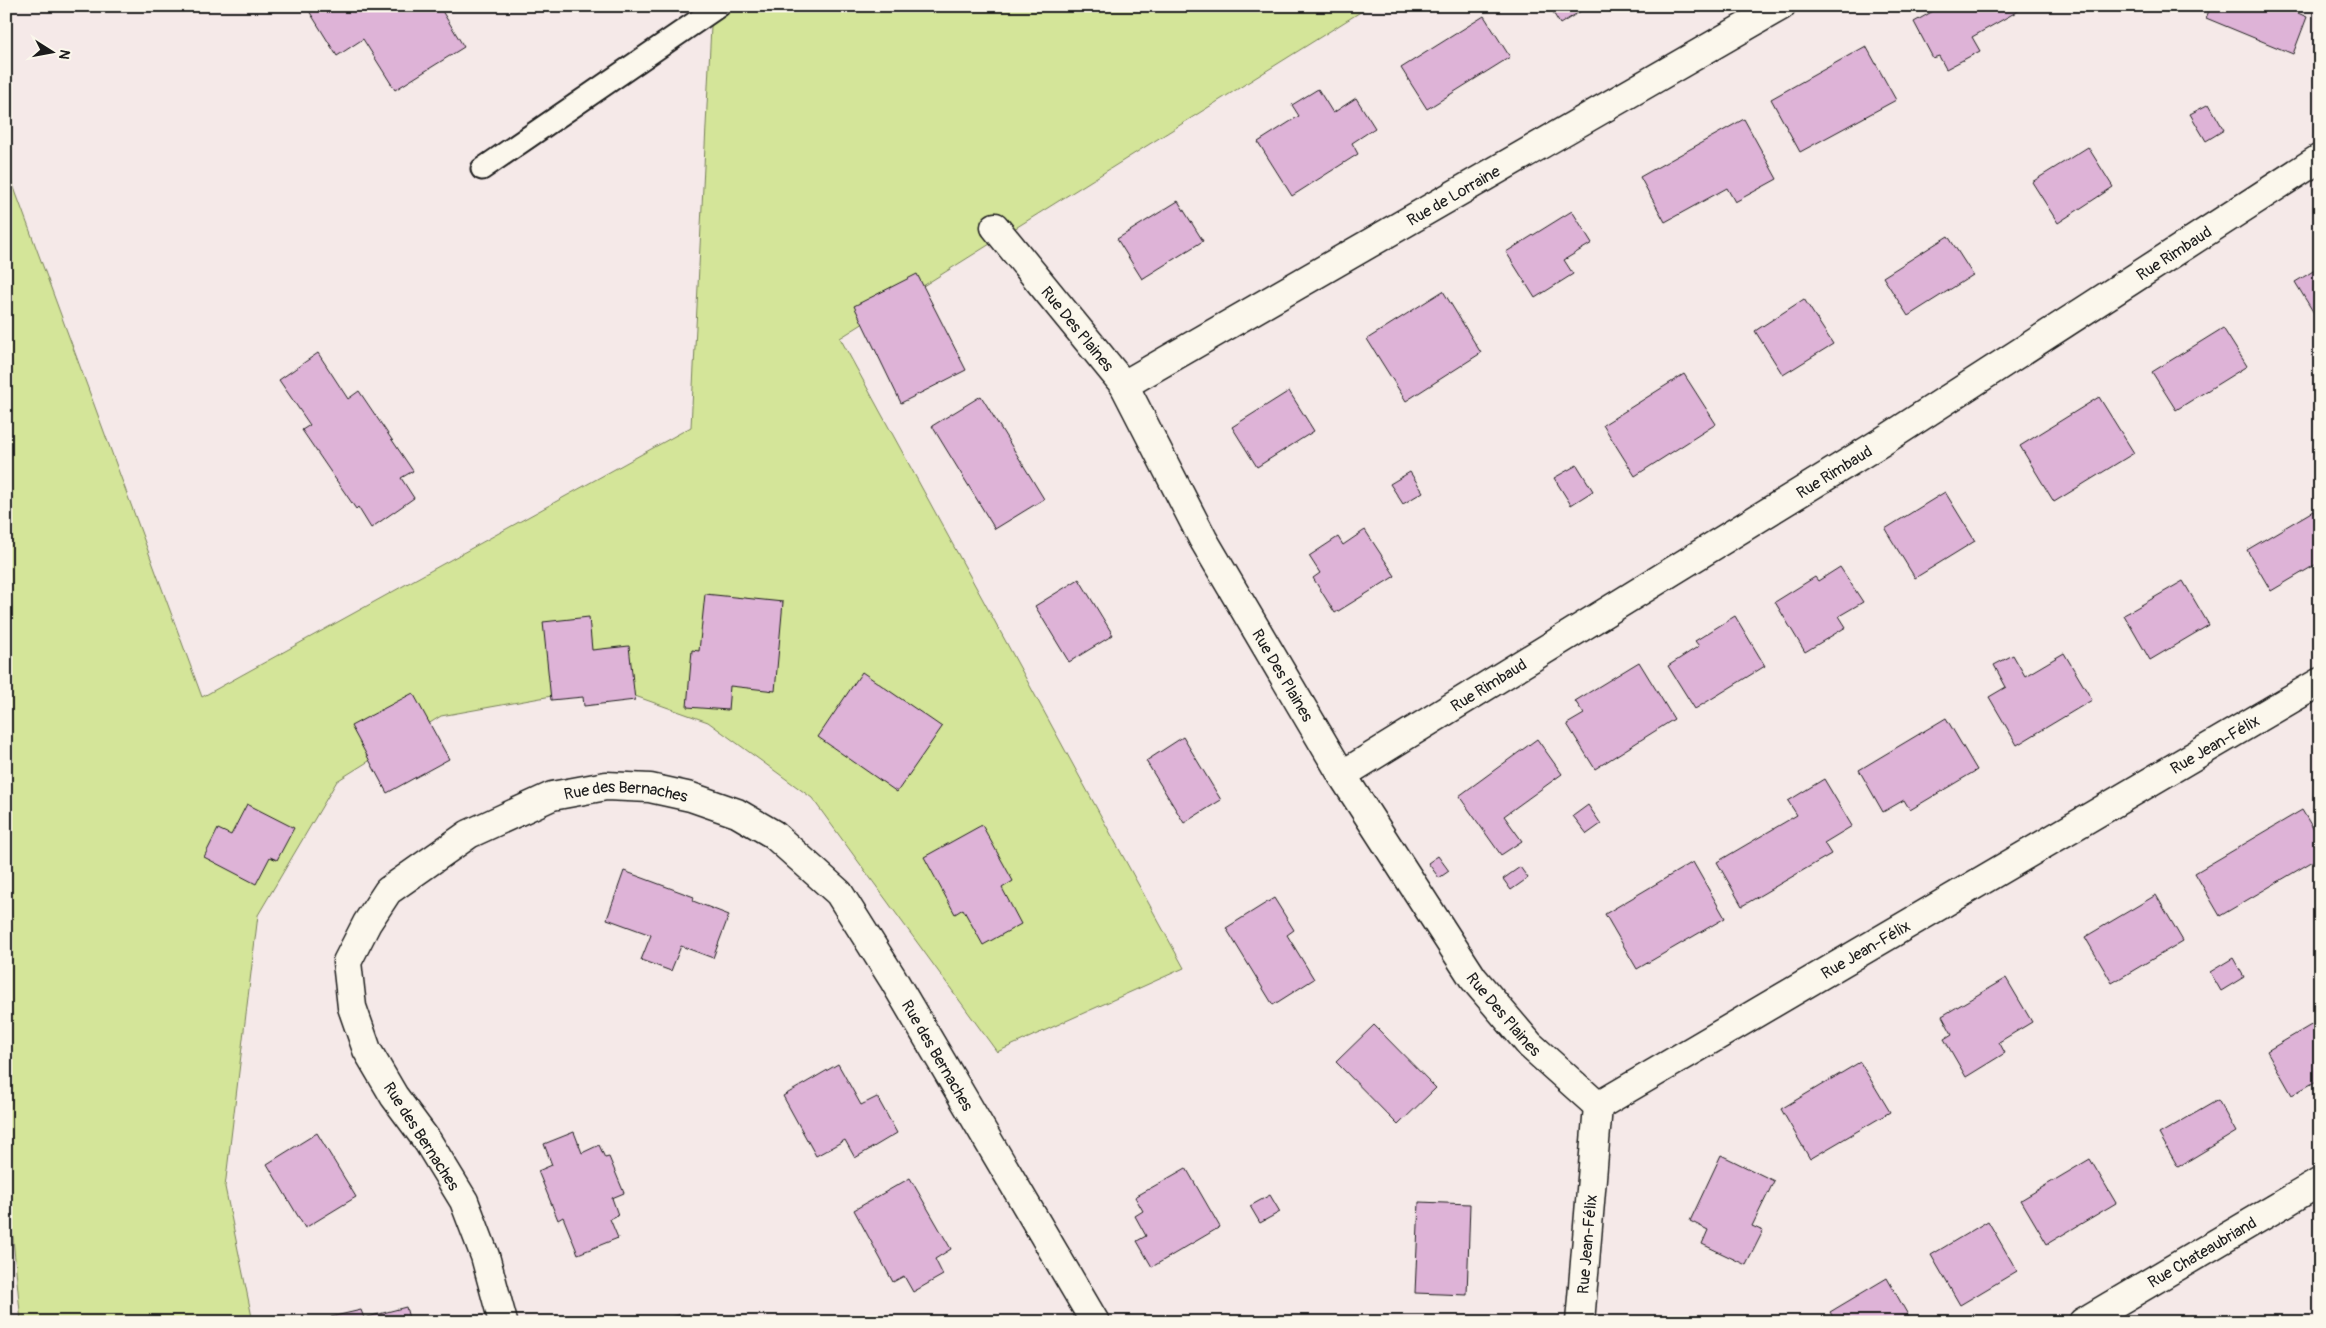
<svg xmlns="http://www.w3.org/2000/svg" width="2326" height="1328" font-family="Pangolin,sans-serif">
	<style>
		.green { fill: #d4e599; stroke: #78805a }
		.building { fill: #deb3d7; stroke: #1c1c1c }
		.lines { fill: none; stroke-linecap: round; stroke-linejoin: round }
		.lane-casing { stroke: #1c1c1c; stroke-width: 25 }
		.street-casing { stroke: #1c1c1c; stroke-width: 31 }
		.lane { stroke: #fbf7ec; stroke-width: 21 }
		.street { stroke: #fbf7ec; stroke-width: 28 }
		.labels { text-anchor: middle; stroke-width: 5; stroke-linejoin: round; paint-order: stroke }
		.street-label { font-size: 16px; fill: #1c1c1c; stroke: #fbf7ec }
	</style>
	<rect width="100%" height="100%" fill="#f5e9e8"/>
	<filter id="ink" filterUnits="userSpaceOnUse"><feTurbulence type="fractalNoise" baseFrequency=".02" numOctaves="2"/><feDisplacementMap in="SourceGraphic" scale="10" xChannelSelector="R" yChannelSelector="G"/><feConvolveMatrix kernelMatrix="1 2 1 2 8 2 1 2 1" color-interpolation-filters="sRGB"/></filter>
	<g filter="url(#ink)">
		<path class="green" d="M712,6H1370L840,338L1184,968L997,1052L812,798L708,722L607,686L441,716L337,781L258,915L225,1187L253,1322H21L6,1166V166L202,697L691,427Z"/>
		<g class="building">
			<path d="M306,6H439L464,47L395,90L363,39L337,56Z"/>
			<path d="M1549,6H1589L1560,24Z"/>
			<path d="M1942,6H2027L1972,37L1980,51L1946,69L1939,56L1933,58L1914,22Z"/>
			<path d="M2211,6H2282L2307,17L2293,54L2206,18Z"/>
			<path d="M1484,16L1510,57L1427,109L1401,68Z"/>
			<path d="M1866,46L1896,100L1800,152L1771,99Z"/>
			<path d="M1318,89L1333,113L1356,98L1375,128L1352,143L1358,154L1292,196L1258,142L1299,116L1292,105Z"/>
			<path d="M2209,104L2224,130L2206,141L2190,114Z"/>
			<path d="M1744,119L1777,179L1735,202L1727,188L1665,222L1640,177Z"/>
			<path d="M2088,147L2113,187L2058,223L2032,182Z"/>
			<path d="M1178,201L1203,241L1142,279L1117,239Z"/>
			<path d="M1572,211L1592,243L1564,260L1573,274L1535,298L1506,252Z"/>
			<path d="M1948,236L1973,275L1908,316L1883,277Z"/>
			<path d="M2320,267V323L2295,282Z"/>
			<path d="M917,274L966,370L901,403L854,306Z"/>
			<path d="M1443,291L1481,353L1406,401L1367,339Z"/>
			<path d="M1804,299L1833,344L1783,375L1755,331Z"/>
			<path d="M2223,328L2247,366L2176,410L2152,372Z"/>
			<path d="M318,353L348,399L359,391L413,471L401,478L414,498L371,528L358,507L356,509L302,430L310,425L279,380Z"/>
			<path d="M1684,374L1716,424L1635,476L1603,425Z"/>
			<path d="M1289,391L1314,431L1257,467L1232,427Z"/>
			<path d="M981,396L1044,499L995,529L932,426Z"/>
			<path d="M2099,397L2134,453L2054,502L2020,446Z"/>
			<path d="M1577,465L1593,491L1571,505L1554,478Z"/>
			<path d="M1410,472L1423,492L1403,504L1390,484Z"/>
			<path d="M1945,492L1975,541L1915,578L1885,529Z"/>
			<path d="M2313,511L2320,523V562L2271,591L2247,550Z"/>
			<path d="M1365,530L1395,576L1335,613L1313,578L1320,573L1309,556L1338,537L1343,545Z"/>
			<path d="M1840,567L1863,602L1839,616L1846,627L1805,652L1775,602L1815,577L1818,581Z"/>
			<path d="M1079,579L1113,635L1069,662L1035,606Z"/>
			<path d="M2183,581L2209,625L2150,660L2124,615Z"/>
			<path d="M705,594L783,602L775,691L730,686L728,710L687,707L692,650L699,651Z"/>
			<path d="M1735,616L1765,666L1695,709L1668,666L1699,646L1695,641Z"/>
			<path d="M589,617L592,650L629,646L635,700L584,706L583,697L551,700L543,622Z"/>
			<path d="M2064,653L2092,700L2017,745L1989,697L2006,687L1994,665L2013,655L2025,676Z"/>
			<path d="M1639,662L1674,719L1595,769L1567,724L1584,714L1575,701Z"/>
			<path d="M862,672L942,727L897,792L818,737Z"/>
			<path d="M413,693L449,759L387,793L351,726Z"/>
			<path d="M1946,718L1977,770L1910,810L1904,800L1883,812L1859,770Z"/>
			<path d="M1183,737L1221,800L1184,823L1146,761Z"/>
			<path d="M1537,739L1562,774L1504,816L1522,841L1501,855L1459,796Z"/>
			<path d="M1824,779L1852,826L1824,843L1831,854L1742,906L1717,862L1797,815L1788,801Z"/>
			<path d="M247,804L294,828L277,860L270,857L256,884L204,857L218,829L231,835Z"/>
			<path d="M1588,805L1601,824L1587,834L1573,816Z"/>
			<path d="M2302,810L2320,840V857L2220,916L2195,873Z"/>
			<path d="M982,825L1013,881L1002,888L1021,924L983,945L963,909L955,914L924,857Z"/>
			<path d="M1438,856L1449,871L1439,878L1428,863Z"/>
			<path d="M1693,862L1725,918L1637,969L1605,914Z"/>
			<path d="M1520,867L1528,878L1511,890L1503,879Z"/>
			<path d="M624,871L694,897L693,901L729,915L713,958L681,946L671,971L641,960L651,935L607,919Z"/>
			<path d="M2156,895L2183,941L2112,983L2085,937Z"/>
			<path d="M1274,898L1294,930L1287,935L1314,979L1273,1005L1226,928Z"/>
			<path d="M2233,958L2244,977L2221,991L2210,972Z"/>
			<path d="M2006,978L2032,1022L1999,1042L2005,1053L1966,1077L1944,1039L1952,1034L1942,1016Z"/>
			<path d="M2318,1021L2320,1025V1079L2292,1095L2267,1051Z"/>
			<path d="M1374,1025L1436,1088L1398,1125L1336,1062Z"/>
			<path d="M1860,1062L1890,1112L1810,1159L1781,1109Z"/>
			<path d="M838,1064L861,1105L877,1097L897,1133L855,1158L845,1140L816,1156L783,1096Z"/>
			<path d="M2218,1100L2236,1132L2178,1167L2159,1134Z"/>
			<path d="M574,1132L582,1153L599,1145L605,1158L609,1157L624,1193L612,1198L618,1215L610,1219L618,1238L578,1254L563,1217L558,1220L538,1171L552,1165L544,1144Z"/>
			<path d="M317,1133L356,1197L305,1228L267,1164Z"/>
			<path d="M1721,1155L1774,1181L1752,1226L1763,1231L1746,1265L1702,1244L1708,1230L1690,1221Z"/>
			<path d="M2090,1159L2116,1203L2047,1244L2021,1200Z"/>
			<path d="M1186,1168L1220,1227L1152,1267L1137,1241L1146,1236L1135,1216L1143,1211L1135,1197Z"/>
			<path d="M910,1178L951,1249L935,1259L943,1275L913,1292L904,1276L893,1282L854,1210Z"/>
			<path d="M1270,1195L1280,1212L1260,1223L1250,1206Z"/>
			<path d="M1419,1202L1470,1204L1467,1295L1415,1293Z"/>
			<path d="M1988,1221L2017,1271L1960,1305L1931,1255Z"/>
			<path d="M1887,1278L1912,1322H1836L1830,1312Z"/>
			<path d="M406,1307L410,1322H332L331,1317L361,1310L364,1318Z"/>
			<path d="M683,1314L685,1322H651Z"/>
		</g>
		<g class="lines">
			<defs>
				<path id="lane" d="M482,169L719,6"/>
				<g id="street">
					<path id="s1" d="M995,227L1124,385L1203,539L1342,775L1473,978L1530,1045L1598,1106"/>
					<path id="s2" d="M1124,385L1781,6"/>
					<path id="s3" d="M1342,775L1880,443L2320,158"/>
					<path id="s4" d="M1598,1106L2320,682"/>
					<path id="s5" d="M503,1322L485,1256L464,1201L428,1142L394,1096L367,1050L352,1007L347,962L367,923L388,891L469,834L552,796L606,786L650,788L691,797L737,813L773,834L839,893L893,979L1095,1322"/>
					<path id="s6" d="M1580,1322L1598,1106"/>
					<path id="s7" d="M2083,1322L2320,1182"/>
				</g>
			</defs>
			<use href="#lane" class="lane-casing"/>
			<use href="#street" class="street-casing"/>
			<use href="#lane" class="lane"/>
			<use href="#street" class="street"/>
		</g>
	</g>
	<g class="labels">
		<g class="street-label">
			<text dy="6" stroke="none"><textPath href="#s2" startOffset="380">Rue de Lorraine</textPath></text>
			<text dy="6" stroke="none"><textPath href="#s3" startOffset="982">Rue Rimbaud</textPath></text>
			<text dy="6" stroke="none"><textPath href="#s1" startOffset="131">Rue Des Plaines</textPath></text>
			<text dy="6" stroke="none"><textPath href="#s3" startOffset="578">Rue Rimbaud</textPath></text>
			<text dy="6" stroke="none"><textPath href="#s1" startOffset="535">Rue Des Plaines</textPath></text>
			<text dy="6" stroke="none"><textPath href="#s3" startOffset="172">Rue Rimbaud</textPath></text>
			<text dy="6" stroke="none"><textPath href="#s4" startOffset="715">Rue Jean-Félix</textPath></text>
			<text dy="6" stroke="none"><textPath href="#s5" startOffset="745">Rue des Bernaches</textPath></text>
			<text dy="6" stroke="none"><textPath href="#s4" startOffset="310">Rue Jean-Félix</textPath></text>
			<text dy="6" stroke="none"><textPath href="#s1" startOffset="940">Rue Des Plaines</textPath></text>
			<text dy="6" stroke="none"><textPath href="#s5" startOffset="1180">Rue des Bernaches</textPath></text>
			<text transform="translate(422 1136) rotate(57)" y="6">Rue des Bernaches</text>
			<text dy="6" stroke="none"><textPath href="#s6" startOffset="78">Rue Jean-Félix</textPath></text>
			<text dy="6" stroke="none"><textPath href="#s7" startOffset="138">Rue Chateaubriand</textPath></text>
		</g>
	</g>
	<rect width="2326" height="1328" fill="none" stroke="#fbf7ec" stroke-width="25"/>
	<rect x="12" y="12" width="2301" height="1303" fill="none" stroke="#1c1c1c" stroke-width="2" filter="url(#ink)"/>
	<g transform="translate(52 52) rotate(101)" stroke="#fbf7ec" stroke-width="4" paint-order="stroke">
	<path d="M0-4L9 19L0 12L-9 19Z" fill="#1c1c1c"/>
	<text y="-8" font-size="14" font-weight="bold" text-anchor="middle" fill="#1c1c1c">N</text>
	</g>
</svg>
